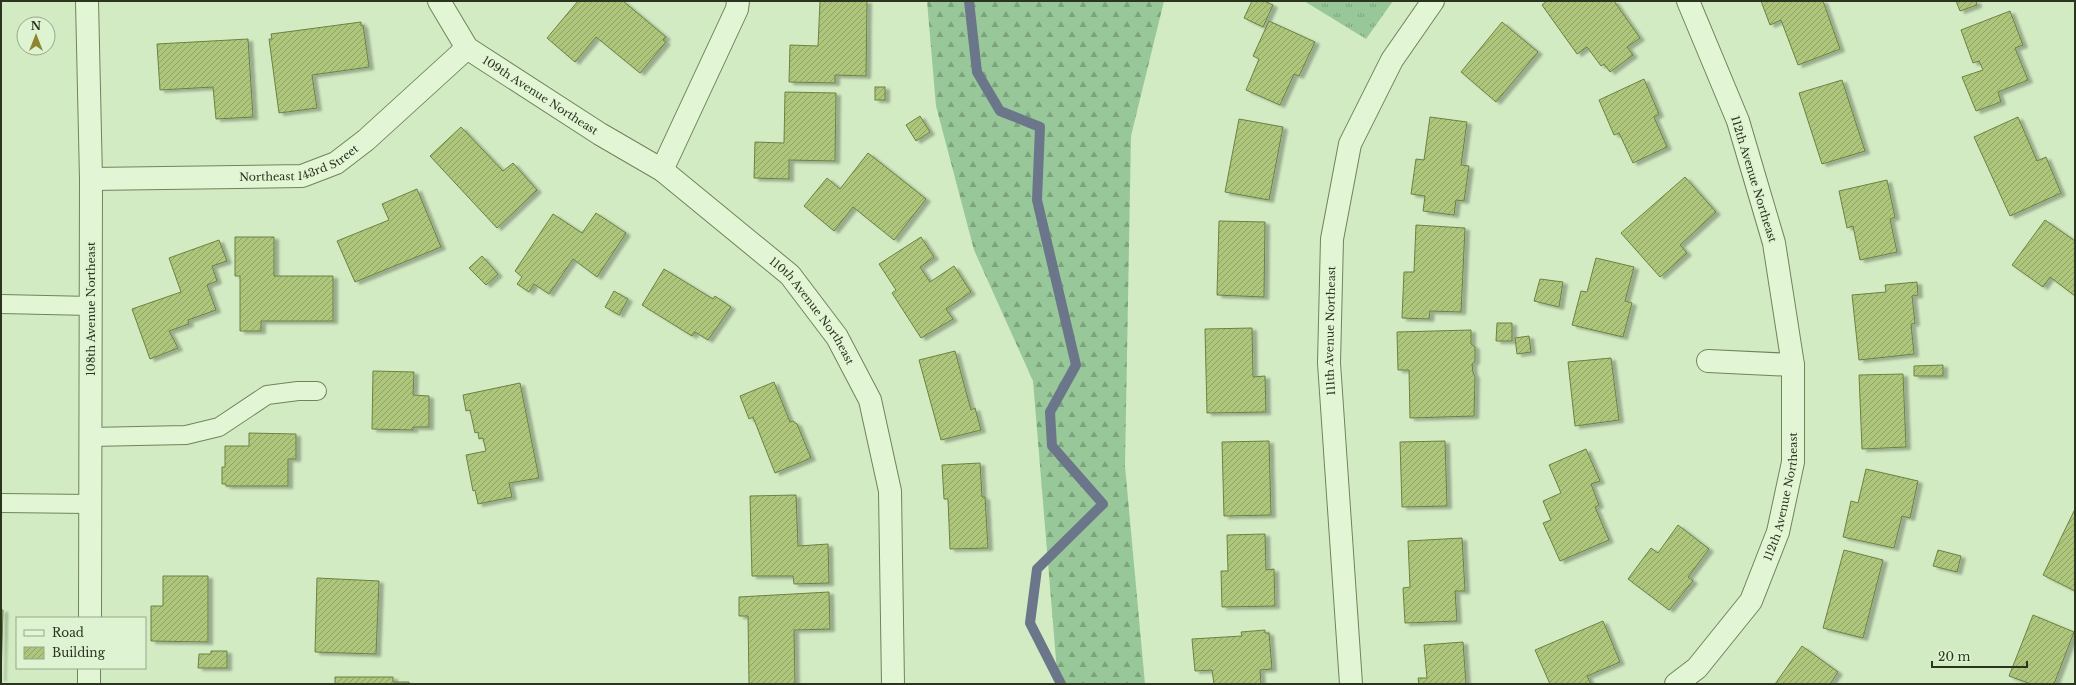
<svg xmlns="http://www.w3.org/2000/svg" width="2076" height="685" font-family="'Libre Baskerville',serif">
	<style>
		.forest { fill: url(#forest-firs) }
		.park { fill: url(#park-tufts) }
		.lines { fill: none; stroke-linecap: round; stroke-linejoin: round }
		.stream { stroke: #6c768b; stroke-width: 10 }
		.building { fill: url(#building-hatch); stroke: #6d8142; filter: url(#shadow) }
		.lane-casing { stroke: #71835b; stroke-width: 20 }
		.street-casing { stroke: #71835b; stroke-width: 24 }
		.lane { stroke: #e2f6d5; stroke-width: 18 }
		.street { stroke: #e2f6d5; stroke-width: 22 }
		.labels { text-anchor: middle; stroke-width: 4; stroke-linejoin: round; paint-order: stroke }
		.street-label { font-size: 11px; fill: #2b341e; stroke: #def3d2 }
	</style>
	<defs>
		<pattern id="forest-firs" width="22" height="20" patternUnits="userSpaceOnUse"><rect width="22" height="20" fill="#98c899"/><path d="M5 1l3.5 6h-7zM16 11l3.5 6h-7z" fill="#7ca37c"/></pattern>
		<pattern id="park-tufts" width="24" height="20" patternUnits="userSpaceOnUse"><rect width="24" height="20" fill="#98c899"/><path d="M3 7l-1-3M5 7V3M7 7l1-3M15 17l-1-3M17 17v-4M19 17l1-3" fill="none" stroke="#7ca37c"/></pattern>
		<pattern id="building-hatch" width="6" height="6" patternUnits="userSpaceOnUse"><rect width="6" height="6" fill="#adc67b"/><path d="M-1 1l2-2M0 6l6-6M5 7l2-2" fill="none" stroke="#8da264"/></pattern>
		<filter id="shadow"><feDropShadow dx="4.5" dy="2.5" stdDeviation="1" flood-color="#0004"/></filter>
	</defs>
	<rect width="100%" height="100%" fill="#d2ebc3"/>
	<path class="forest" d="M927,1H1164L1131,136L1125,466L1145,684H1058L1033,381L974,250L936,106Z"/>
	<path class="park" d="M1304,1H1393L1366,39Z"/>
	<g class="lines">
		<path class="stream" d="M969,1L977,72L1000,111L1040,127L1037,200L1076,365L1050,412L1052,446L1103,504L1037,569L1030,623L1061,684"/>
	</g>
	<g class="building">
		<path d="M578,1H623L666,37L663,40L666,42L640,73L596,37L575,62L547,38Z"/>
		<path d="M820,1H867L866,76L835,75V83L789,82L790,45L818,46Z"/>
		<path d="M1252,1H1264L1273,5L1263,27L1244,18Z"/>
		<path d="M1547,1H1614L1640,38L1627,47L1633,55L1610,72L1604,64L1601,66L1587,47L1577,54L1542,5Z"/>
		<path d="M1761,1H1823L1840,49L1798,65L1781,20L1770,25Z"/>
		<path d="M1956,1H1976L1977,5L1960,11Z"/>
		<path d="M2010,11L2023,45L2015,48L2028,80L1998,92L2001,102L1976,111L1962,77L1983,70L1979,61L1973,63L1961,30Z"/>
		<path d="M1269,21L1315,42L1299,76L1294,74L1280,105L1246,90L1259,59L1253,56Z"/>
		<path d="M361,22V26L363,25L369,67L312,75L317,108L279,113L269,39H272L271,34Z"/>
		<path d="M1502,22L1538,52L1496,102L1461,72Z"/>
		<path d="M248,39L253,117L216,119L213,87L160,90L157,44Z"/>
		<path d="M1644,79L1659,114L1654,117L1667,147L1633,163L1619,133L1614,135L1599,100Z"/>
		<path d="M1842,80L1865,151L1822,164L1799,93Z"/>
		<rect x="875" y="87" width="10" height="13"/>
		<path d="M785,92L836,93L835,161L789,160V179L754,178L755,142L784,143Z"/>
		<path d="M920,116L930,132L916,141L906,125Z"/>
		<path d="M1430,117L1467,122L1461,165L1469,166L1464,201L1456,200L1454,215L1423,211L1425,196L1411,194L1416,159L1424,160Z"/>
		<path d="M2018,117L2037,161L2046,157L2061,193L2010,216L1974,137Z"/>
		<path d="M1239,119L1283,127L1269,200L1225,192Z"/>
		<path d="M461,127L503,171L513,163L537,190L497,228L430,156Z"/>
		<path d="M868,153L926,199L894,240L853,207L834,231L804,206L827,178L840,189Z"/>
		<path d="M1685,177L1716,212L1680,245L1687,253L1660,277L1621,233Z"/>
		<path d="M1887,180L1895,217L1890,219L1897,252L1860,260L1853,226L1847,228L1839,191Z"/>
		<path d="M417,189L441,247L355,282L337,241L389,220L382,204Z"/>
		<path d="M596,213L626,233L597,277L573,259L549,294L534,284L529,292L517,284L522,277L515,271L553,214L582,233Z"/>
		<path d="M2045,220L2075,241V296L2050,277L2043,287L2012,265Z"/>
		<path d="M1219,221L1265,222L1264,297L1217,295Z"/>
		<path d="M1416,225L1465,228L1461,312L1430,311L1429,319L1402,318L1404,272H1414Z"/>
		<path d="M235,237H274V276H333V321H261V331H240V276H235Z"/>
		<path d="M921,237L934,257L920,267L930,282L954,266L971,292L946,309L953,319L921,338L892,293L896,290L879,264Z"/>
		<path d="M219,240L227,261L212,266L217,281L207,285L216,310L188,320L189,324L169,331L178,348L150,359L132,309L181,292L169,258Z"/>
		<path d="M482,256L498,274L486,285L469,268Z"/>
		<path d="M1596,258L1634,267L1625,301L1632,303L1623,337L1572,325L1581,291L1587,292Z"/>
		<path d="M664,269L713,299L715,296L731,307L708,340L695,332L692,336L642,305Z"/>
		<path d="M1540,279L1563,282L1559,307L1534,301Z"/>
		<path d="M1917,282L1918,295L1912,296L1915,323L1911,324L1914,354L1859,360L1852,295L1886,292L1885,285Z"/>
		<path d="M614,291L628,299L619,315L605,307Z"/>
		<path d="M1497,323H1512V341H1496Z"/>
		<path d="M1252,328L1253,377L1265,376L1266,412L1207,413L1205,329Z"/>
		<path d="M1471,330V344L1475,347V361L1472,364L1473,373L1475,376L1474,416L1410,418L1409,370H1398L1397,332Z"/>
		<path d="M1529,336L1531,352L1517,354L1515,338Z"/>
		<path d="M955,351L971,410L975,408L981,430L941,440L919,360Z"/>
		<path d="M1611,358L1619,420L1575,426L1568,362Z"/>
		<path d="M1943,365V376H1914V366Z"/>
		<path d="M373,371L414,372L413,395L429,396V427H413V430L372,429Z"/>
		<path d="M1903,374L1906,447L1862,449L1859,375Z"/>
		<path d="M774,382L790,422L793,421L797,424L811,458L775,473L753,417L749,419L740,396Z"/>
		<path d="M520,383L539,478L509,483L512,497L478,504L475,490L473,491L466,455L486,451L483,438L479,439L478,432L475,433L470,410L466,411L463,395Z"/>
		<path d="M249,433L296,434V459H288V486H226V484H222V467H225V446H249Z"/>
		<path d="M1269,441L1271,515L1224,516L1222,442Z"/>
		<path d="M1445,441L1447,506L1402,507L1400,442Z"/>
		<path d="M1586,449L1600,481L1591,484L1599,505L1595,507L1609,540L1560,561L1543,523L1551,520L1543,501L1561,493L1549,465Z"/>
		<path d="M980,463L982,497H985L988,548L950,549L948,499H944L942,465Z"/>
		<path d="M1866,469L1918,481L1910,518L1902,516L1894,548L1843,537L1851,501L1858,503Z"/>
		<path d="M796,495L798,546L828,544L829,583L794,584L793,576H752L750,496Z"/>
		<path d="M2075,509V591L2043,575Z"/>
		<path d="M1678,525L1709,549L1688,577L1693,581L1669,610L1628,579L1651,548L1658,553Z"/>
		<path d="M1265,534L1266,570L1274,569L1275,606L1222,607L1221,571H1228L1227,535Z"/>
		<path d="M1462,538L1465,591H1455L1457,621L1405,623L1403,588L1410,587L1408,541Z"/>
		<path d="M1844,550L1883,560L1863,638L1823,628Z"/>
		<path d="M1938,550L1961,556L1957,572L1933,566Z"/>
		<path d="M163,576H208V642L151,641V606H163Z"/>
		<path d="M317,578L379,581L376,654L315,652Z"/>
		<path d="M829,592L830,629L794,630L795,684H749L748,616H739V597Z"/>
		<path d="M1,610H3L1,679Z"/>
		<path d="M2033,615L2074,632L2054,684H2031L2009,676Z"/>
		<path d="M1603,621L1620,662L1587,676L1591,684H1550L1535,650Z"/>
		<path d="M1265,630V633H1269L1272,669L1260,670L1261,684H1214L1212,670L1195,671L1192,639L1242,636L1241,632Z"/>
		<path d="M1463,642L1466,684H1419L1418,678H1427L1424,645Z"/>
		<path d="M1802,646L1838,672L1830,684H1775Z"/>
		<path d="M211,651H227V668H198L199,654H211Z"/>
		<path d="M335,677H393V682H409V684H335Z"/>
	</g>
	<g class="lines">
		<defs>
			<g id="lane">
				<path d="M1,304L91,306"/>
				<path d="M90,437L186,435L219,427L267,395L298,391H317"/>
				<path d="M1,503L90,504"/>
			</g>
			<g id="street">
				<path d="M87,1L91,179L90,618"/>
				<path id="s1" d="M439,1L467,48L600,134L662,170L790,275L837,337L870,400L890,491L893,684"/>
				<path d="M662,170L737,9L738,1"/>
				<path id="s2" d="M91,179L302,176L336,163L366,140L467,48"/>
				<path d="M1708,361L1793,365"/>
				<path d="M89,684V668"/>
				<path id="s3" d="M1351,684L1329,363L1332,239L1350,144L1392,60L1433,1"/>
				<path id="s4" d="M1676,684L1697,668L1751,601L1778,532L1793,462V365L1774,243L1738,121L1688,1"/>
			</g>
		</defs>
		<use href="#lane" class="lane-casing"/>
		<use href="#street" class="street-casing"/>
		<use href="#lane" class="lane"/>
		<use href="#street" class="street"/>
	</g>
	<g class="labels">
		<g class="street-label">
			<text dy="4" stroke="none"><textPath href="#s1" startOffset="142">109th Avenue Northeast</textPath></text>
			<text dy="4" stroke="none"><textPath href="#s2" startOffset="211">Northeast 143rd Street</textPath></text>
			<text transform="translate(1754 179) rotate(73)" y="4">112th Avenue Northeast</text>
			<text transform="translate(91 309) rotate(-90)" y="4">108th Avenue Northeast</text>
			<text dy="4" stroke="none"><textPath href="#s1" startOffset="492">110th Avenue Northeast</textPath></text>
			<text dy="4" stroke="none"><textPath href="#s3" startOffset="354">111th Avenue Northeast</textPath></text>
			<text dy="4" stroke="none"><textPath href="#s4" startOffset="222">112th Avenue Northeast</textPath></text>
		</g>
	</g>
	<rect width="2076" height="685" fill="none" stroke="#2b341e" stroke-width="4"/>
	<rect x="16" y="617" width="130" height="52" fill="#def3d2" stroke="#96a78a"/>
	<rect x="24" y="630" width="20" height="6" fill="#e2f6d5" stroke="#96a78a"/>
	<text x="52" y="637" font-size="12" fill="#2b341e">Road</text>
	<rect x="24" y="647" width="20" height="12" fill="url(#building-hatch)" stroke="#96a78a"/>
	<text x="52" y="657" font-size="12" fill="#2b341e">Building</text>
	<g transform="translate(36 36)"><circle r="19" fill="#def3d2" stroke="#96a78a"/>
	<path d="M0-3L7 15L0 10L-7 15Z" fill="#8e862f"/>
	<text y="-6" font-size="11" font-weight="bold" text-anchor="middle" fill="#2b341e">N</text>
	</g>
	<path d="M1932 661v6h95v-6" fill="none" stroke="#2b341e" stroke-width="2"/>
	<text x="1938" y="661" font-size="12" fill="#2b341e" stroke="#def3d2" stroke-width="3" paint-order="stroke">20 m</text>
</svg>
